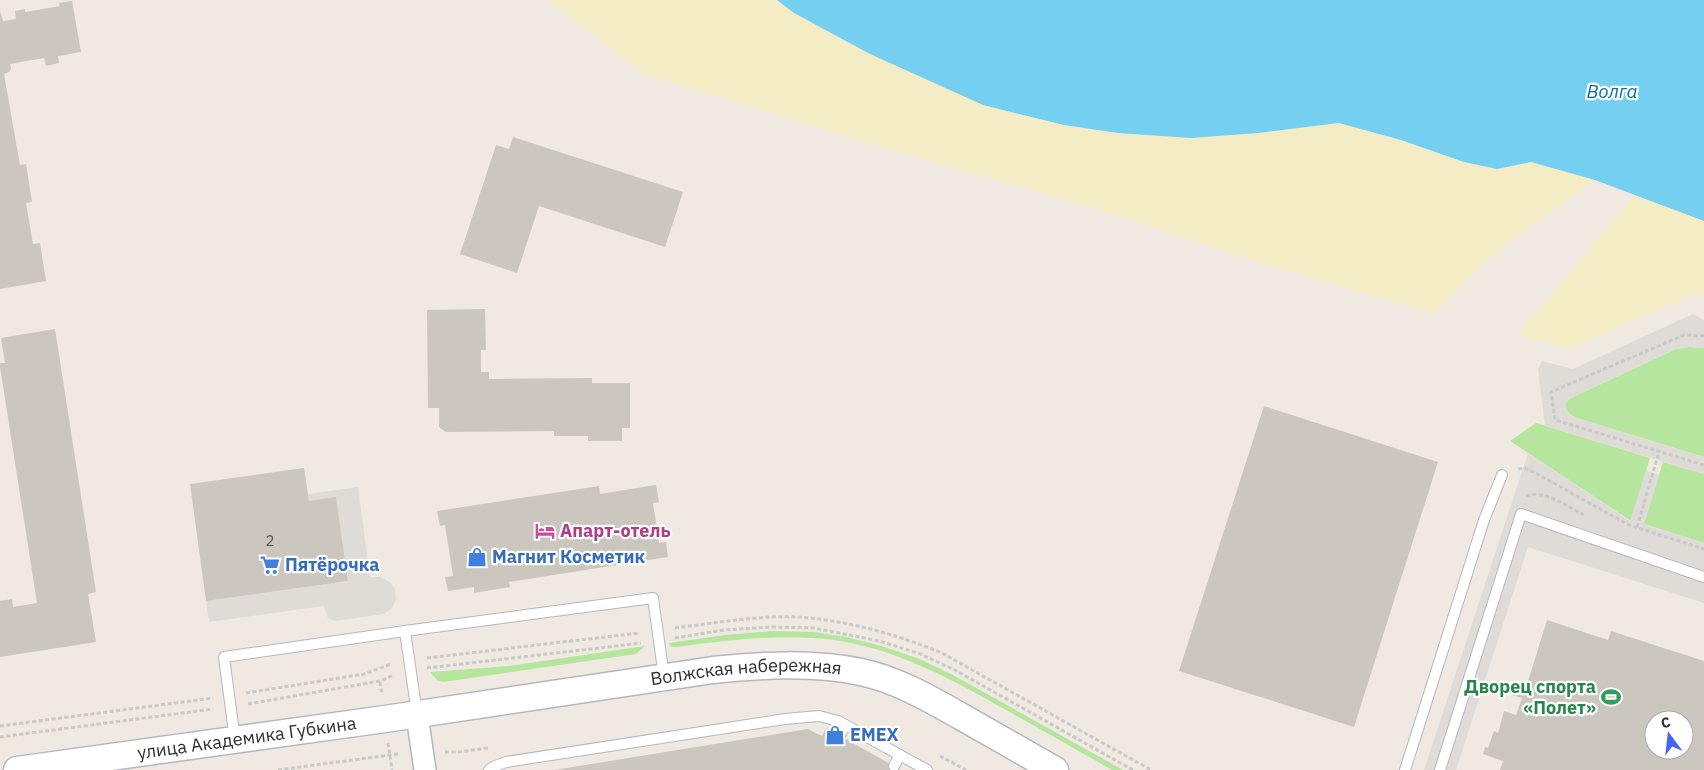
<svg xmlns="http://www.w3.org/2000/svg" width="1704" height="770" font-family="'IBM Plex Sans',sans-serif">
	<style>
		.green { fill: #b6e59e }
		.sand { fill: #f3ecc5 }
		.plaza { fill: #dfdcd8 }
		.water { fill: #75cff0 }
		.building { fill: #cbc7bf; fill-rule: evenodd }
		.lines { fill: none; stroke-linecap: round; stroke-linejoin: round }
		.service-casing { stroke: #b4b7c1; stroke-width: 12 }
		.minor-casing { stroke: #b4b7c1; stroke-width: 24 }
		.tertiary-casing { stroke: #b4b7c1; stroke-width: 29 }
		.path { stroke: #c9c9c9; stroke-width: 3; stroke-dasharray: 4 2.5; stroke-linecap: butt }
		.service { stroke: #fff; stroke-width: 10 }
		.minor { stroke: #fff; stroke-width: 21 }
		.tertiary { stroke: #fff; stroke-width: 26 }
		.labels { text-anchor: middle; stroke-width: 4.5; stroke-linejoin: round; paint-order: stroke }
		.number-label { font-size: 15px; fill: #555452 }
		.hotel-label { font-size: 18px; font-weight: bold; fill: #b23c85; stroke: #fff; text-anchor: start }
		.shop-label { font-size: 18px; font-weight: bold; fill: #366cbe; stroke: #fff; text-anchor: start }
		.street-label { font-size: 18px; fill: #2e2e2e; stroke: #fff }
		.leisure-label { font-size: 18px; font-weight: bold; fill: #27864d; stroke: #fff; text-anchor: end }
		.water-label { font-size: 19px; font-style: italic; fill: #0d6fa3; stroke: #fff }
	</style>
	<rect width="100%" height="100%" fill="#efe9e1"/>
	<g class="green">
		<path d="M1689,347L1704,348V457L1577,418C1570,415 1567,413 1565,405L1569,399L1676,349Z"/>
		<path d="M1536,423L1650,458L1631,521L1510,441Z"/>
		<path d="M1663,462L1704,474V543L1644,524Z"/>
		<path d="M773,631L814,632L846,637L878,645L917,658L953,675L1123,770H1112C1077,750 1042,730 1006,710C946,676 884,642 813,638C767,635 722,641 677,647H671L669,643L725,635Z"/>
		<path d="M645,646L636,654L443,682L437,680L430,672L509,666Z"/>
	</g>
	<g class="sand">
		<path d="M548,0H777L794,13L870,54L983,105L1064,125L1118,133L1191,138L1258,133L1339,123L1401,140L1497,169L1531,162L1595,180L1517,237L1479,267L1441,306L1437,314L1260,263L1094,208L868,143L644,74Z"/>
		<path d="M1635,195L1704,221V298L1695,293L1571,349L1518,335Z"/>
	</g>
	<g class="plaza">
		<path d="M1693,314L1704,320V348L1689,347L1676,349L1569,399L1565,405L1569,414L1577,418L1704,457V474L1545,426L1538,369L1542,361L1573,369Z"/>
		<path d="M1528,453L1630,521L1646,471L1659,475L1644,524L1704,543V603L1528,547L1456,770H1424Z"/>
		<path d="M358,487L370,577H381L391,583L395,589L396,600L392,608L384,614L335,621L328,618L324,606L209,622L206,601L348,581L336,498L309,501L308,494Z"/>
	</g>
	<path class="water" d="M777,0H1704V221L1595,180L1531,162L1497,169L1464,162L1401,140L1339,123L1258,133L1191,138L1118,133L1064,125L983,105L870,54L794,13Z"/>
	<g class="building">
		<path d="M72,1L81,52L58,56L59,63L46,66L44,58L10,64L11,69L9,72L4,74L20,165L26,164L32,202L26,203L33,244L40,243L46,281L0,289V11L3,21L16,19L15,11L25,9V12L60,6L59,3Z"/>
		<path d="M513,137L683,192L665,247L539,206L517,273L460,254L496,145L509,149Z"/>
		<path d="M485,309L486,350H481V372H489V379L592,378V383H630V428H622V441H588V436H554V431L446,432L439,427V408H428L427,310Z"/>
		<path d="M55,329L96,592L88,594L96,642L0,657V601L12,599L13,607L37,603L0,367V363H5L1,338Z"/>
		<path d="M1264,406L1438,462L1354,727L1179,671Z"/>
		<path d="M304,468L309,501L336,497L348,581L206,601L190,484Z"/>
		<path d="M656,485L659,502L653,503L659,543L666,542L668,557L509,582L510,587L474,593V587L448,591L445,577L453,576L445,525L440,526L437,511L599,486L600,494Z"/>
		<path d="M1547,620L1608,640L1611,631L1704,661V770H1500L1503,761L1483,754L1485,747L1488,748L1494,731L1498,733L1504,711L1516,715L1522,698L1512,695L1516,685L1526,688ZM1654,720H1684V750H1654Z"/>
		<path d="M826,728L901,770H554L808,729L822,736Z"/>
	</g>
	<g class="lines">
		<defs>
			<g id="service">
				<path d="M405,631L653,598L664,677"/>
				<path d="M840,735L845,725"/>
				<path d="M235,740L224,657L405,631L417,714"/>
				<path d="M894,766L900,755"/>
				<path d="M489,770L493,767L506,762L785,719L819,716L838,721L927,770"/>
				<path d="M1405,770L1484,520L1502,475"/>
				<path d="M1440,770L1521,514L1704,577"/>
			</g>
			<path id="minor" d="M417,715L425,770"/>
			<g id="tertiary">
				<path id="s1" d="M17,770L385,719L713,670C762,665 812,662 861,672C898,680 930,699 962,717C993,735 1024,752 1055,770"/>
			</g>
		</defs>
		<use href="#service" class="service-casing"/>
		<use href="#minor" class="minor-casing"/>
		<use href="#tertiary" class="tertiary-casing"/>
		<g class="path">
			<path d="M1704,336L1684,335L1551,392L1555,420L1704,465"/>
			<path d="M1518,469L1525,468L1539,475L1629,525L1704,549"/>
			<path d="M1526,496C1544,489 1568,507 1584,515"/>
			<path d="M1637,527L1659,452"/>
			<path d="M675,628C707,624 739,619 770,617C826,614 891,632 942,653L1151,770"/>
			<path d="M675,638L724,630L773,627L814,628L879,641L918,653L953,669L1133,770"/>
			<path d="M427,658L639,633"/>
			<path d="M427,668L641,643"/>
			<path d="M380,682L382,695"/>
			<path d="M246,693L364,674L391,664"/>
			<path d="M248,704L380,681L394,675"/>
			<path d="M0,726L213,698"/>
			<path d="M0,737L213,709"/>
			<path d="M388,743L392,770"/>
			<path d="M445,752H459L488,748"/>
			<path d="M940,756L966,770"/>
			<path d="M278,770L398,754"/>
		</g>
		<use href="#service" class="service"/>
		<use href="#minor" class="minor"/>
		<use href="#tertiary" class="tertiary"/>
	</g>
	<defs>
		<symbol id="hotel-bare" viewBox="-9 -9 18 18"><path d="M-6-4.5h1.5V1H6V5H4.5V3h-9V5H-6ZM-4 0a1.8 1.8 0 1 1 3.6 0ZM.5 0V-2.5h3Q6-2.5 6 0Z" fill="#d1479c" stroke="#fff" stroke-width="2.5" paint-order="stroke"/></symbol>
		<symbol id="shop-bare" viewBox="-9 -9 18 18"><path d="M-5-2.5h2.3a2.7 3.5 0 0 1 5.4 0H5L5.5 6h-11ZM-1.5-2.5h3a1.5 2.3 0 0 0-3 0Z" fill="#3f7fe0" stroke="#fff" stroke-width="2.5" paint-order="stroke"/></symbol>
		<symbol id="supermarket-bare" viewBox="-9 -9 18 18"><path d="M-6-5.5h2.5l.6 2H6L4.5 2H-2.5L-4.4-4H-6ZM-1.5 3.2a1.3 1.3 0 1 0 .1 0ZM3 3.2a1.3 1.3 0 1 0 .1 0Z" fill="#3f7fe0" stroke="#fff" stroke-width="2.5" paint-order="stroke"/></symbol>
		<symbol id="stadium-bare" viewBox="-9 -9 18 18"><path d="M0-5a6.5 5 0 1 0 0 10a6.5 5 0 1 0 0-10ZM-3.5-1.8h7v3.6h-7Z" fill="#2e9e5b" stroke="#fff" stroke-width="2.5" paint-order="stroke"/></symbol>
	</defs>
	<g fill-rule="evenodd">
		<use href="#hotel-bare" x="531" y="517" width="28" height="28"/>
		<use href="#shop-bare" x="463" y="543" width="28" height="28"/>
		<use href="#supermarket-bare" x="256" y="551" width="28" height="28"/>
		<use href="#stadium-bare" x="1597" y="683" width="28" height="28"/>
		<use href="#shop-bare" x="821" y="721" width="28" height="28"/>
	</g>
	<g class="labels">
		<g class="number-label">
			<text x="270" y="546">2</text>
		</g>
		<g class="hotel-label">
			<text x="560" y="537">Апарт-отель</text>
		</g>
		<g class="shop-label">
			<text x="492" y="563">Магнит Косметик</text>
			<text x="285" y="571">Пятёрочка</text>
			<text x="850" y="741">EMEX</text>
		</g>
		<g class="street-label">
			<text dy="6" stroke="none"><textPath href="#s1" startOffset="736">Волжская набережная</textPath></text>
			<text dy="6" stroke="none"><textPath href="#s1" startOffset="232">улица Академика Губкина</textPath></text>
		</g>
		<g class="leisure-label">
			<text x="1596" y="693">Дворец спорта<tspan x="1596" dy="21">«Полет»</tspan></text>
		</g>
		<g class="water-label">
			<text x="1612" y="98">Волга</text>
		</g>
	</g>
	<g transform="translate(1669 735) rotate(345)"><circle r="24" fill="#ffffff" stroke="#ababab"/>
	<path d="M0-4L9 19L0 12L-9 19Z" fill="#4264fb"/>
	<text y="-8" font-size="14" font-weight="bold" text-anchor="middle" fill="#2e2e2e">С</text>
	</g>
</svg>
